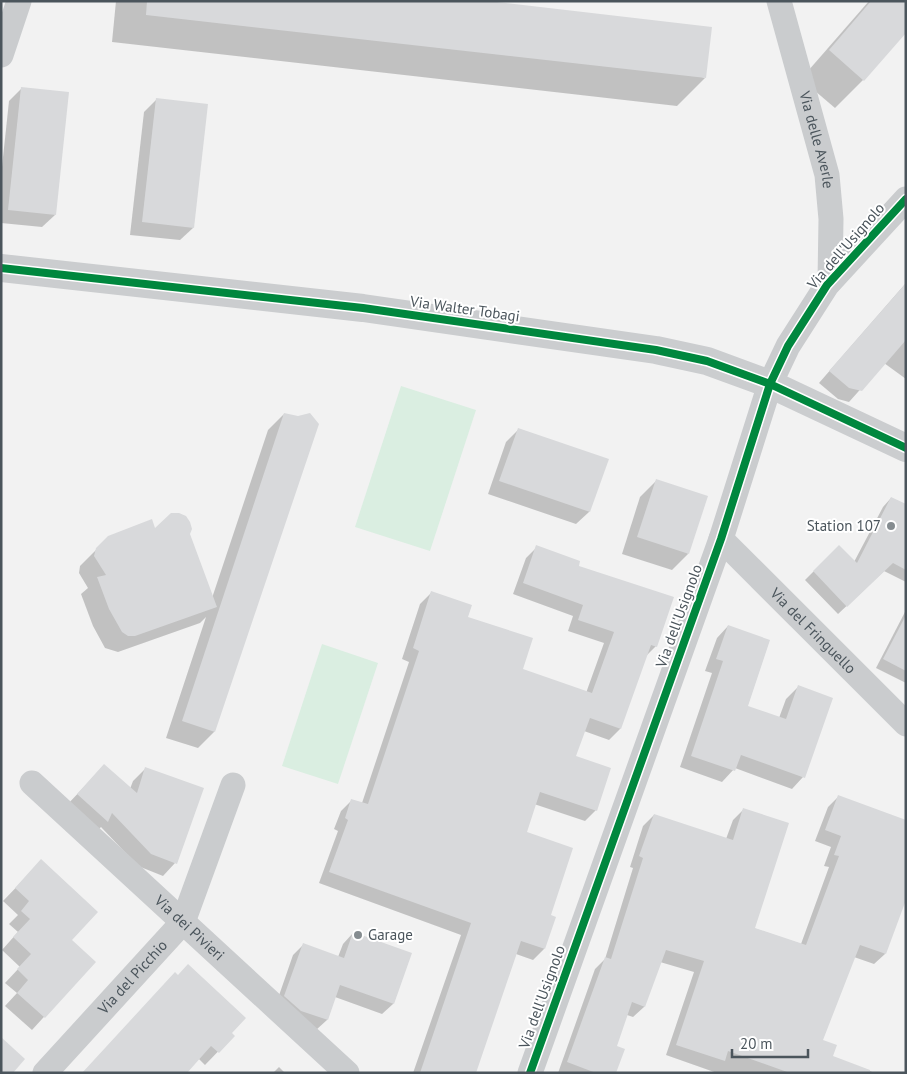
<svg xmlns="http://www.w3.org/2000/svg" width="907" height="1074" font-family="'PT Sans',sans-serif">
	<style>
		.green { fill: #daeee1 }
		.shadow { fill: #0003 }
		.building { fill: #d8d9db }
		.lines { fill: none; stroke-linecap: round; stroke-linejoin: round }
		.street { stroke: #caccce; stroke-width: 25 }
		.secondary { stroke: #cbcdcf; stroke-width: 28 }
		.cycleway-casing { stroke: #fff; stroke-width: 11 }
		.cycleway { stroke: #00873e; stroke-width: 8 }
		.poi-dot { fill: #858c90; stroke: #fff; stroke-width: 2 }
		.labels { text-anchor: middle; stroke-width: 4; stroke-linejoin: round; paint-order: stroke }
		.street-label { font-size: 15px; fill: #4b555c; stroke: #fff }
		.poi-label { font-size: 15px; fill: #4b555c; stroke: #fff; text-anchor: end }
	</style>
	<rect width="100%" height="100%" fill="#f2f2f2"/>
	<g class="green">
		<path d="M401,386L476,410L430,551L355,527Z"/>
		<path d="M322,644L378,663L338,784L282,766Z"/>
	</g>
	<g class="shadow">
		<path d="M116,1H477L705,78L677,106L112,42Z"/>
		<path d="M869,1H906L863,80L835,108L801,79Z"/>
		<path d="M22,88L55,215L42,227L1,223V176L9,101Z"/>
		<path d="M157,99L193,228L180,240L130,235L144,112Z"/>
		<path d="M906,283V379L884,363L849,402L838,399L819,383Z"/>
		<path d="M284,414L214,732L198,748L166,738L206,617L200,623L118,652L105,648L93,626L81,594L88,588L79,573L80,566L109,537L155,530L189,534L212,598L268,430Z"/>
		<path d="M519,429L607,460L589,512L576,524L488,494L506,442Z"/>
		<path d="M656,481L688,554L672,570L622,554L640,497Z"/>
		<path d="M891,498L906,506V582L884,571L838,614L805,580L839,546L854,562L883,507Z"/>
		<path d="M537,547L577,567L656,646L645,657L620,729L609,740L584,731L574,757L596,810L585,821L534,804L525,833L549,916L544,949L533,960L516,954L474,1073H413L461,935L319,883L338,831L334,829L341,811L352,800L362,803L409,662L402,659L420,604L431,593L467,617L521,670L586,693L604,643L568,631L573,616L513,594L526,558Z"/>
		<path d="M906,610V683L876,668Z"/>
		<path d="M728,626L747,707L779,718L786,699L798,687L803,777L792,789L735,768L722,782L680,767L712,673L705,671L717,638Z"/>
		<path d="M104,766L130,789L133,781L146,768L175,863L163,876L138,866L101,827L95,833L65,807Z"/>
		<path d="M838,797L885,954L874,964L854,957L822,1041L831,1057L875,1073H717L666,1055L694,972L660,962L644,1007L633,1017L627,1015L615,1046V1073H558L595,969L605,959L633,868L630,867L643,826L654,815L726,839L733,820L743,810L753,928L801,944L829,867L824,866L831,847L815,841L828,807Z"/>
		<path d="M29,874L71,940L94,962L32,1030L5,1006L17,993L5,983L20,967L2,950L18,932L9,924L18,915L3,901Z"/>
		<path d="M353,933L410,954L393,1004L382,1014L335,997L327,1020L316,1030L275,1007L293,955L303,945L338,957L343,944Z"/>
		<path d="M233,1036L205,1065L198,1058L83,1073Z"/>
		<path d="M279,1067L285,1073H273Z"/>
	</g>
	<g class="building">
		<path d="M147,1H488L712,27L706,78L146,15Z"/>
		<path d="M871,1H906V33L864,81L829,50Z"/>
		<path d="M21,87L69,92L56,215L8,210Z"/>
		<path d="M156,98L208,104L194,228L142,222Z"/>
		<path d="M906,283V340L862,391L849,388L829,371Z"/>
		<path d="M284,413L298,416L310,413L319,424L215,732L182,721Z"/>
		<path d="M518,428L609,459L590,512L499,481Z"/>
		<path d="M656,479L708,496L689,554L637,537Z"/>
		<path d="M891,497L906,504V570L893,563L847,607L813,571L839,545L857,563Z"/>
		<path d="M171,513H179L186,516L190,522L192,529L190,534L217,607L135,636H128L122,632L109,609L97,577L106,575L94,556L96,548L108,536L152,519L155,528Z"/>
		<path d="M536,545L580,561L579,566L674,597L657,647L651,645L621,729L590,718L576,756L611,768L597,811L540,792L527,832L573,848L551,915L556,917L545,949L521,941L476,1073H420L471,923L329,872L348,820L345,818L351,799L368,804L419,651L413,648L431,591L472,605L468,617L533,638L523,669L592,693L614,632L578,620L583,605L523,583Z"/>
		<path d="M906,615V671L883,659Z"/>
		<path d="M728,625L770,640L748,706L786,719L798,685L833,698L805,778L741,755L735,771L691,756L723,661L716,659Z"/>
		<path d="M104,764L137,793L145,767L204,788L177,864L151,854L112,813L108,822L77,794Z"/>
		<path d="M838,795L906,820V900L886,954L860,945L823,1040L837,1045L833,1056L870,1070V1073H790L728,1051L725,1061L676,1045L704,961L666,950L645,1007L632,1002L617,1046L625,1049L616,1073H596L567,1062L605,957L611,959L643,858L639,856L654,814L733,840L743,808L789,823L755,928L806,945L839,856L834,855L841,836L825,830Z"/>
		<path d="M41,859L98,912L72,940L96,962L45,1018L17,993L28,980L17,969L31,954L13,937L30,919L21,911L29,901L15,888Z"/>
		<path d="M353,932L412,953L394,1004L340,985L328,1020L301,1011L284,996L303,943L344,958Z"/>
		<path d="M188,964L246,1018L232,1033L235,1036L219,1053L211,1046L187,1073H82L175,972L178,975Z"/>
		<path d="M1,1037L25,1059L13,1073H1Z"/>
	</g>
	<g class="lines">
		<g class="street">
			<path id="s1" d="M779,1L827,175L831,219L830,281"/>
			<path d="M1,55L19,1"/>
			<path id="s2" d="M721,539L906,724"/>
			<path id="s3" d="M32,783L347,1073"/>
			<path id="s4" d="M45,1073L183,922L233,785"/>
			<path d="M530,1073L721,539L770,384L788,346L827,285L906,199"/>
		</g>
		<path class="secondary" d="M1,268L363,308L656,350L707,361L770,384L906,448"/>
		<defs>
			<g id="cycleway">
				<path d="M1,268L363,308L656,350L707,361L770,384L906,448"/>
				<path d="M530,1073L721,539L770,384L788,346L827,285L906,199"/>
			</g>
		</defs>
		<use href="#cycleway" class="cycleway-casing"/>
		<use href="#cycleway" class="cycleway"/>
	</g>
	<g class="poi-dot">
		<circle cx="891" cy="526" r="5"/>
		<circle cx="358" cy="935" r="5"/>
	</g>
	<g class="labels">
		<g class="street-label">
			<text dy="5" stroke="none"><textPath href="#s1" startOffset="144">Via delle Averle</textPath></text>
			<text transform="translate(846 246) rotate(-49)" y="5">Via dell'Usignolo</text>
			<text transform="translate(465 309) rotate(8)" y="5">Via Walter Tobagi</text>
			<text transform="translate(679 616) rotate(-70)" y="5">Via dell'Usignolo</text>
			<text dy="5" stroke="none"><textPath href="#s2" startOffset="130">Via del Fringuello</textPath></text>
			<text dy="5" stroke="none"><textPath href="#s3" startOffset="214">Via dei Pivieri</textPath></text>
			<text dy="5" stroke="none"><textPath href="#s4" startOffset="130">Via del Picchio</textPath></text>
			<text transform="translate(542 997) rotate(-70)" y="5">Via dell'Usignolo</text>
		</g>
		<g class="poi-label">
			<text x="881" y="531">Station 107</text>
			<text x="368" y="940" text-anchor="start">Garage</text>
		</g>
	</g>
	<rect width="907" height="1074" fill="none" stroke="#4b555c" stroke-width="5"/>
	<path d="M732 1049v8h76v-8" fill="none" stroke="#4b555c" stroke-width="2.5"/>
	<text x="740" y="1049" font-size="15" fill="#4b555c" stroke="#ffffff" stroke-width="4" paint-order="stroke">20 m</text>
</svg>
